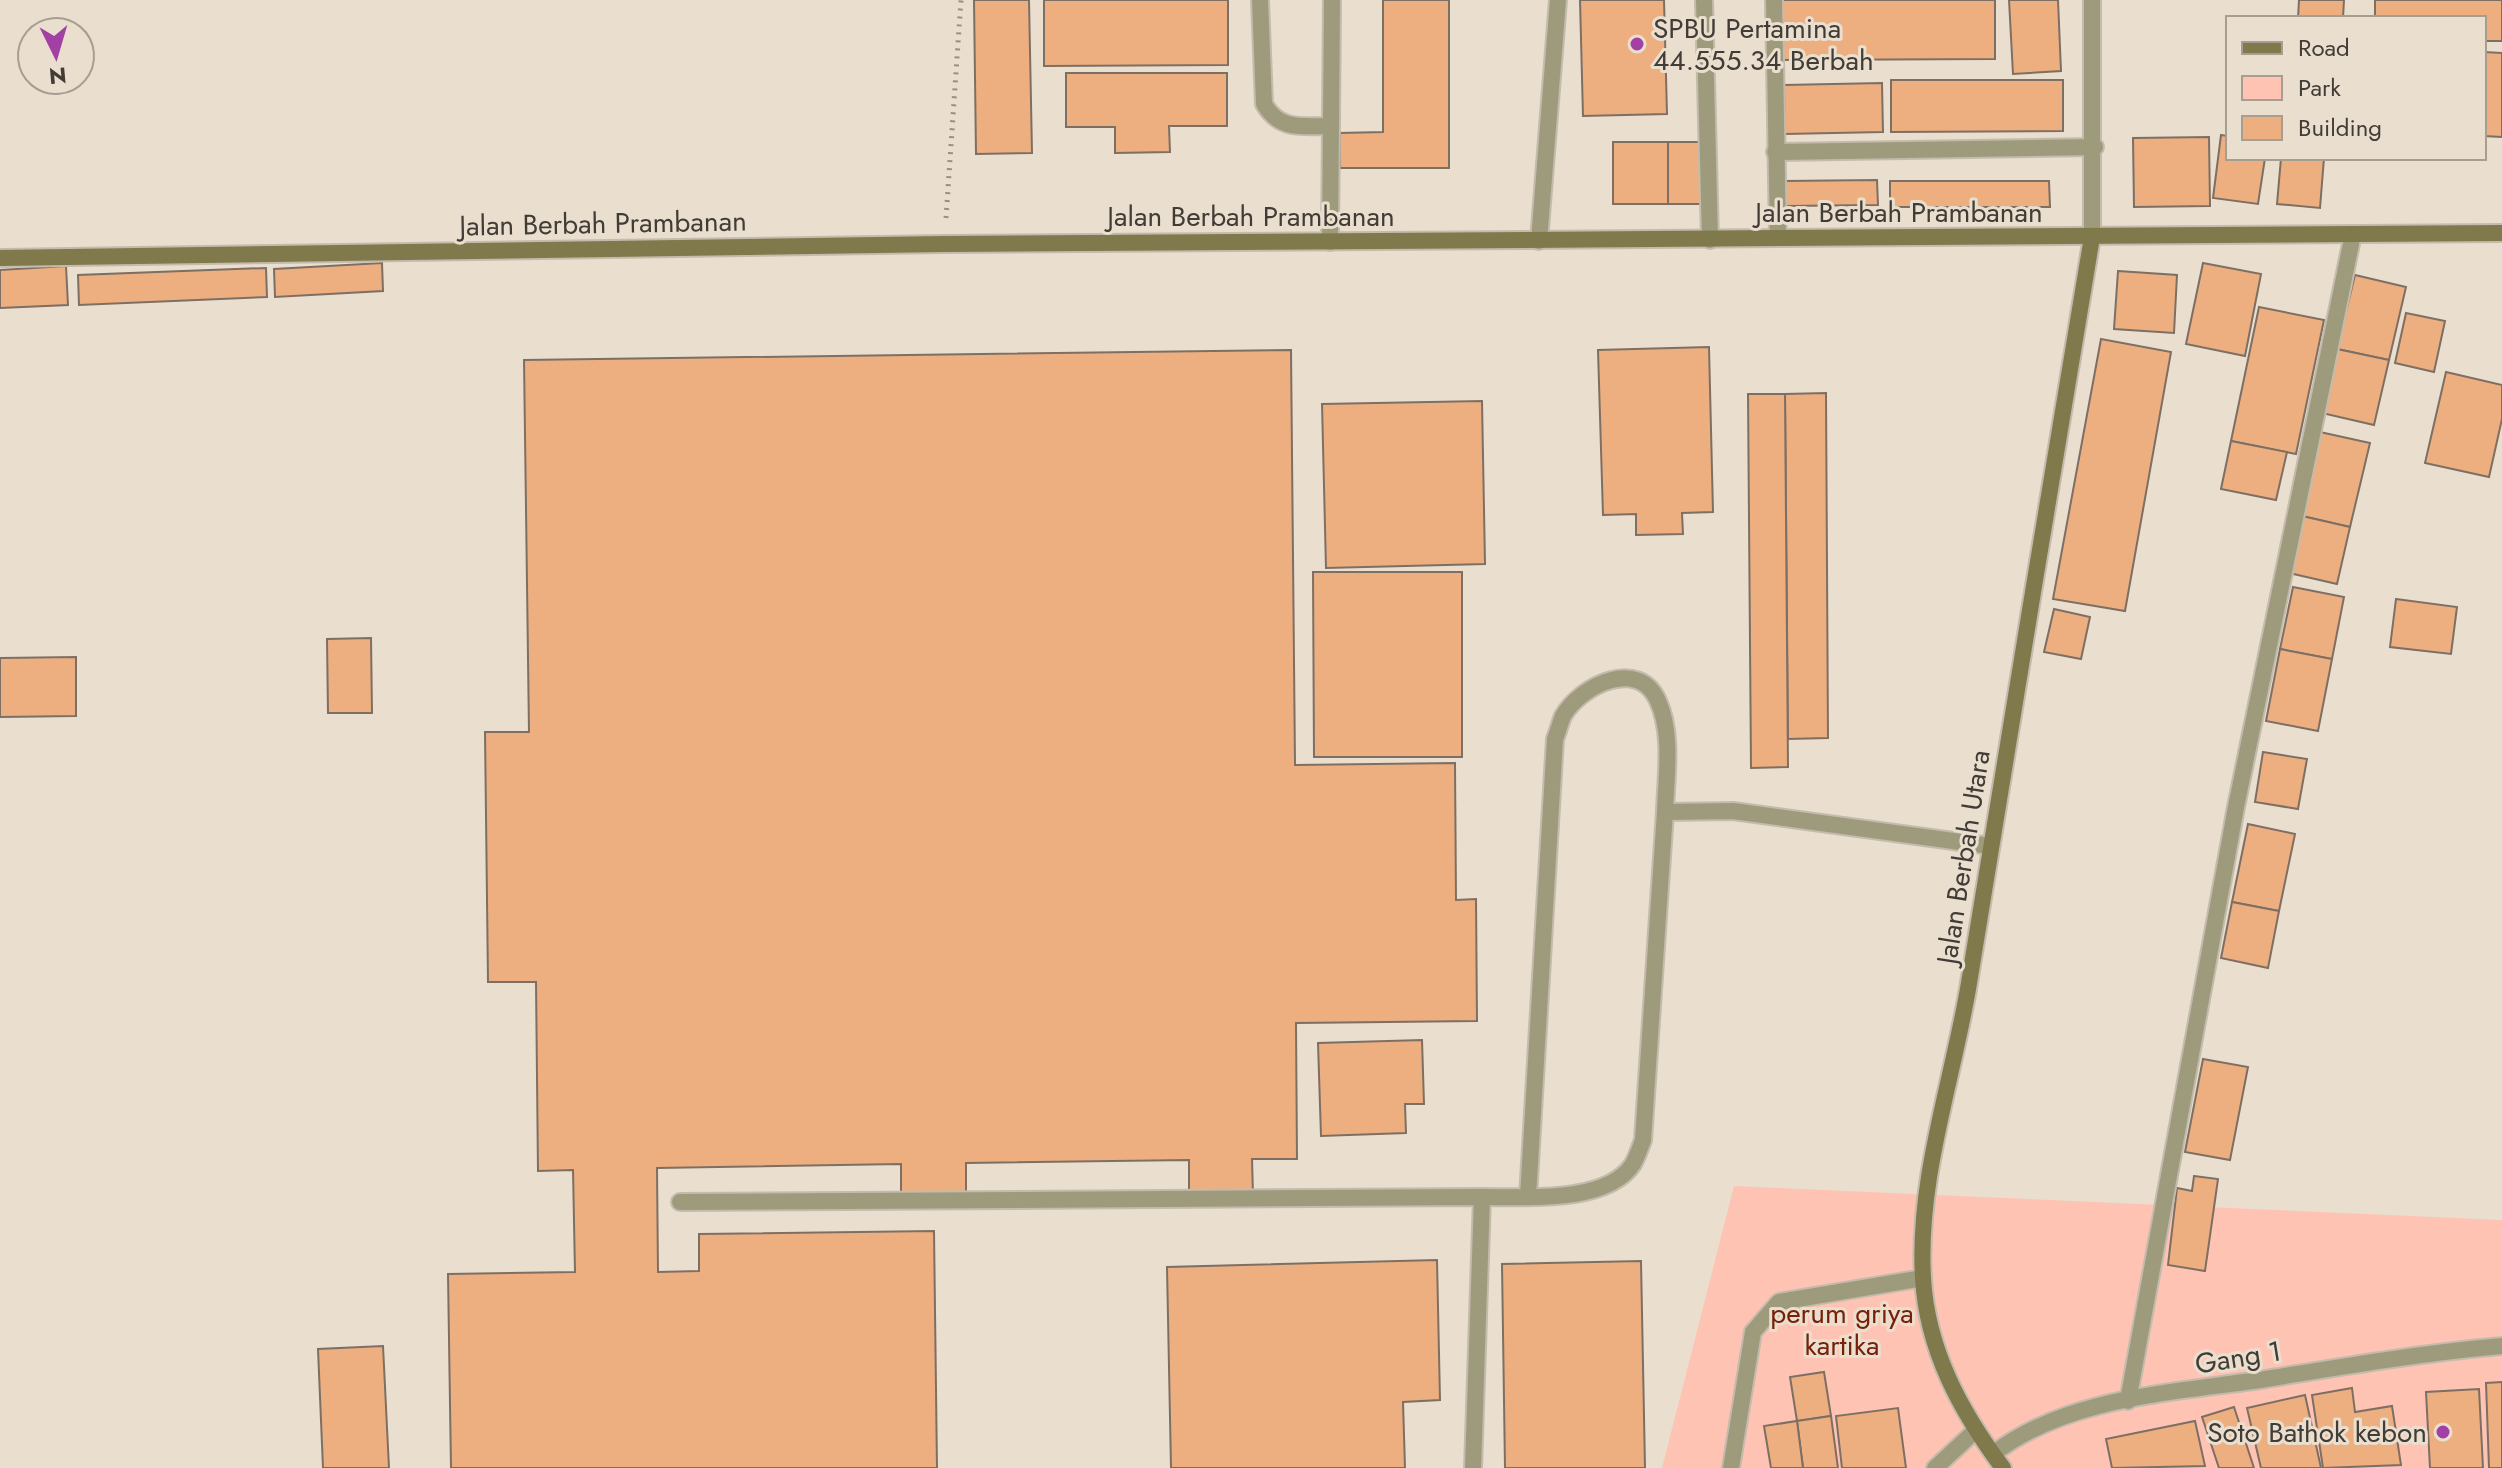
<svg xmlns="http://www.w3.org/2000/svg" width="2502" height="1468" font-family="Jost,sans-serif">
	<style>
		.green { fill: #ffc3b4 }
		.building { fill: #edaf80; stroke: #7e6f64; stroke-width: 2 }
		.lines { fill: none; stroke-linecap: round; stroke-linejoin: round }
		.lane-casing { stroke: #c5bbad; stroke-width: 20 }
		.street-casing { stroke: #c5bbad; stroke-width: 20 }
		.secondary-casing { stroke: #c5bbad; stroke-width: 20 }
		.path { stroke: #989084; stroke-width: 5; stroke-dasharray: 2 6; stroke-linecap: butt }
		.lane { stroke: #9e9b7d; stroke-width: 16 }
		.street { stroke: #9e9b7d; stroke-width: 16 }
		.secondary { stroke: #7f794c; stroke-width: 16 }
		.poi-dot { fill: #a340a6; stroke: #eadfce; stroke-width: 3 }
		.labels { text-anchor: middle; stroke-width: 6; stroke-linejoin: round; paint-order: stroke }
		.poi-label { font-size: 28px; fill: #413c36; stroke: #eadfce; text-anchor: start }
		.street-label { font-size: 28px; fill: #413c36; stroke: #eadfce }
		.park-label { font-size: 28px; fill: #78200a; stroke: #eadfce }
	</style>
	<rect width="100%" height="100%" fill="#eadfce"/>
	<path class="green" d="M1734,1186L2502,1220V1468H1662Z"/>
	<g class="building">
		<path d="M974,0H1029L1032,153L976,154Z"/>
		<path d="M1044,0H1228V65L1044,66Z"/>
		<path d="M1383,0H1449V168H1340V133L1383,132Z"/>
		<path d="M1580,0H1664L1667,114L1583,116Z"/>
		<path d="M1782,0H1995V59L1782,60Z"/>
		<path d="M2009,0H2058L2061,71L2013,74Z"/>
		<path d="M2299,0H2344L2343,18H2298Z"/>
		<path d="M2375,0H2502V41H2484V18H2375Z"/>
		<path d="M2484,52L2502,53V137L2484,136Z"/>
		<path d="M1066,73H1227V126H1169L1170,152L1115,153V127H1066Z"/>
		<path d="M1891,80H2063V131L1891,132Z"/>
		<path d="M1882,83L1883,132L1785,134L1784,85Z"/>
		<path d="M2221,135L2228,136V158H2265L2258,204L2213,198Z"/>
		<path d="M2209,137L2210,206L2134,207L2133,138Z"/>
		<rect x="1613" y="142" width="55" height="62"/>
		<rect x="1668" y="142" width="34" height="62"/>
		<path d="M2281,158H2324L2320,208L2277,204Z"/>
		<path d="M1877,180L1878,205L1784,206V181Z"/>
		<path d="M1890,181H2049L2050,207H1890Z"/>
		<path d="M382,263L383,291L275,297L274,269Z"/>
		<path d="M2203,263L2261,274L2245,356L2186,344Z"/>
		<path d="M66,266L68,305L0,308V270Z"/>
		<path d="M266,268L267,297L79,305L78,275Z"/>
		<path d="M2118,271L2177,275L2174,333L2114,329Z"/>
		<path d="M2355,275L2406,287L2389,360L2337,349Z"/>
		<path d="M2259,307L2324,320L2296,454L2231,441Z"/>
		<path d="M2406,313L2445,321L2434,372L2395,363Z"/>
		<path d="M2101,339L2171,352L2125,611L2053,599Z"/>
		<path d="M1709,347L1713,512L1682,513L1683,534L1636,535V514L1603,515L1598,350Z"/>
		<path d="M2337,349L2389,360L2374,425L2322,413Z"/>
		<path d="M1291,350L1295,765L1455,763L1456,900L1476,899L1477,1021L1296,1023L1297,1159H1252L1253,1195L1189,1196V1160L966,1163V1196L901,1197V1164L657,1168L658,1272L699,1271V1234L934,1231L937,1468H451L448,1274L575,1272L573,1170L538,1171L536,982H488L485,732H529L524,360Z"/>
		<path d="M2446,372L2502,385V419L2489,477L2425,463Z"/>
		<path d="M1826,393L1828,738L1788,739L1785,394Z"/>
		<path d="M1748,394H1785L1788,767L1751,768Z"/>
		<path d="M1482,401L1485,564L1326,568L1322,404Z"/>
		<path d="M2320,432L2370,443L2350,527L2302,516Z"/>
		<path d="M2231,441L2287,452L2276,500L2221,489Z"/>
		<path d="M2302,516L2350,527L2337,584L2289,573Z"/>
		<path d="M1313,572H1462V757H1314Z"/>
		<path d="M2293,587L2344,597L2332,659L2280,649Z"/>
		<path d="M2396,599L2457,607L2451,654L2390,647Z"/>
		<path d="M2054,609L2090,617L2081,659L2044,652Z"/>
		<path d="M371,638L372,713H328L327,639Z"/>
		<path d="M2280,649L2332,659L2318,731L2266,721Z"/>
		<path d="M76,657V716L0,717V658Z"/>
		<path d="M2263,752L2307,759L2298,809L2255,802Z"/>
		<path d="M2248,824L2295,834L2279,911L2232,902Z"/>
		<path d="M2232,902L2279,911L2268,968L2221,958Z"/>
		<path d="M1422,1040L1424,1104H1405L1406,1133L1321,1136L1318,1043Z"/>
		<path d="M2203,1059L2248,1067L2230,1160L2185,1152Z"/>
		<path d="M2194,1176L2218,1179L2205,1271L2168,1265L2177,1188L2192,1191Z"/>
		<path d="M1437,1260L1440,1400L1403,1402L1405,1468H1171L1167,1267Z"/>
		<path d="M1641,1261L1645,1468H1505L1502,1264Z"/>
		<path d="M383,1346L389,1468H323L318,1349Z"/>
		<path d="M1824,1372L1831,1416L1797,1421L1790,1377Z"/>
		<path d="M2502,1382V1468H2489L2486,1383Z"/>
		<path d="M2352,1388L2355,1412L2392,1406L2401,1465L2323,1468L2312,1395Z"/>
		<path d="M2479,1389L2483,1468H2430L2426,1392Z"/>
		<path d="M2305,1395L2321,1468H2261L2247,1408Z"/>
		<path d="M2234,1407L2254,1468H2219L2202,1417Z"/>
		<path d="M1898,1408L1906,1468H1842L1836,1416Z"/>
		<path d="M1831,1416L1838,1468H1803L1797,1421Z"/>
		<path d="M1797,1421L1803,1468H1771L1764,1426Z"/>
		<path d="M2195,1421L2205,1466L2112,1468L2106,1439Z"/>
	</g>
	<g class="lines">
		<defs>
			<g id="lane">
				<path d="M1260,0L1264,104C1280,131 1301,126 1330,126"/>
				<path d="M1704,0L1710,240"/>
				<path d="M1774,0L1778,238"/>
				<path d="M1775,152L2095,147"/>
				<path d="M2092,237V0"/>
				<path d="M1539,241L1558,0"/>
				<path d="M1330,242L1332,0"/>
				<path d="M1482,1197C1524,1197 1607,1204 1633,1164C1637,1157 1640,1148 1643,1140L1665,812L1733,811L1990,846"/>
				<path d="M1528,1197L1555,739C1558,732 1560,723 1563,716C1581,685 1639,657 1658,701C1673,734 1666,776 1665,812"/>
				<path d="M680,1202L1482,1197L1473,1468"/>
			</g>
			<g id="street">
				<path d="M2128,1401L2236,807L2353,234"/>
				<path d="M1993,1454C2068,1396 2175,1393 2266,1379C2345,1366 2423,1353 2502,1346"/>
				<path d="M1731,1468L1753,1332L1779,1302L1923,1278"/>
				<path d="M1935,1468L1975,1431"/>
			</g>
			<g id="secondary">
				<path d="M0,258L944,244L2502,233"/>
				<path d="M2003,1468C1961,1412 1927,1350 1923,1278C1917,1179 1953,1080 1969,983C2011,735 2049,485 2092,237"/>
			</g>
		</defs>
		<use href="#lane" class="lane-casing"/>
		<use href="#street" class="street-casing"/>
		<use href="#secondary" class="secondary-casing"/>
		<path class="path" d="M946,218L961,0"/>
		<use href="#lane" class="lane"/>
		<use href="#street" class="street"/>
		<use href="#secondary" class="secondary"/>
	</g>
	<g class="poi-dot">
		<circle cx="1637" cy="44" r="8"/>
		<circle cx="2443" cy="1432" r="8"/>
	</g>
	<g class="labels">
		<g class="poi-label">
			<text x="1653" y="38">SPBU Pertamina<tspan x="1653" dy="32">44.555.34 Berbah</tspan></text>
			<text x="2427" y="1442" text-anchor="end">Soto Bathok kebon</text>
		</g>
		<g class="street-label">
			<text x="1899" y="222">Jalan Berbah Prambanan</text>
			<text x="1251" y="226">Jalan Berbah Prambanan</text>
			<text transform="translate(603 223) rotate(-1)" y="10">Jalan Berbah Prambanan</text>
			<text transform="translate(1963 857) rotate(-81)" y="10">Jalan Berbah Utara</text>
			<text transform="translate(2238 1357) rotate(-9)" y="10">Gang 1</text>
		</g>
		<g class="park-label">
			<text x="1842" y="1323">perum griya<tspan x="1842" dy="32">kartika</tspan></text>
		</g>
	</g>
	<rect x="2226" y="16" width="260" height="144" fill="#eadfce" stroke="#a69e91" stroke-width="2"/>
	<rect x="2242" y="42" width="40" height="12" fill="#7f794c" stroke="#a69e91" stroke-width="2"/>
	<text x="2298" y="56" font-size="24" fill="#413c36">Road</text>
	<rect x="2242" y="76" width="40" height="24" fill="#ffc3b4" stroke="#a69e91" stroke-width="2"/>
	<text x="2298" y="96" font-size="24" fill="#413c36">Park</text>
	<rect x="2242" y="116" width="40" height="24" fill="#edaf80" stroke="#a69e91" stroke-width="2"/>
	<text x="2298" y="136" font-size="24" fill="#413c36">Building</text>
	<g transform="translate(56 56) rotate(175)"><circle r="38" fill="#eadfce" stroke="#a69e91" stroke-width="2"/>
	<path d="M0-6L14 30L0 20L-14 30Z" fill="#a340a6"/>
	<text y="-12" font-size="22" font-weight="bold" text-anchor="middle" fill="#413c36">N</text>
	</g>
</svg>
